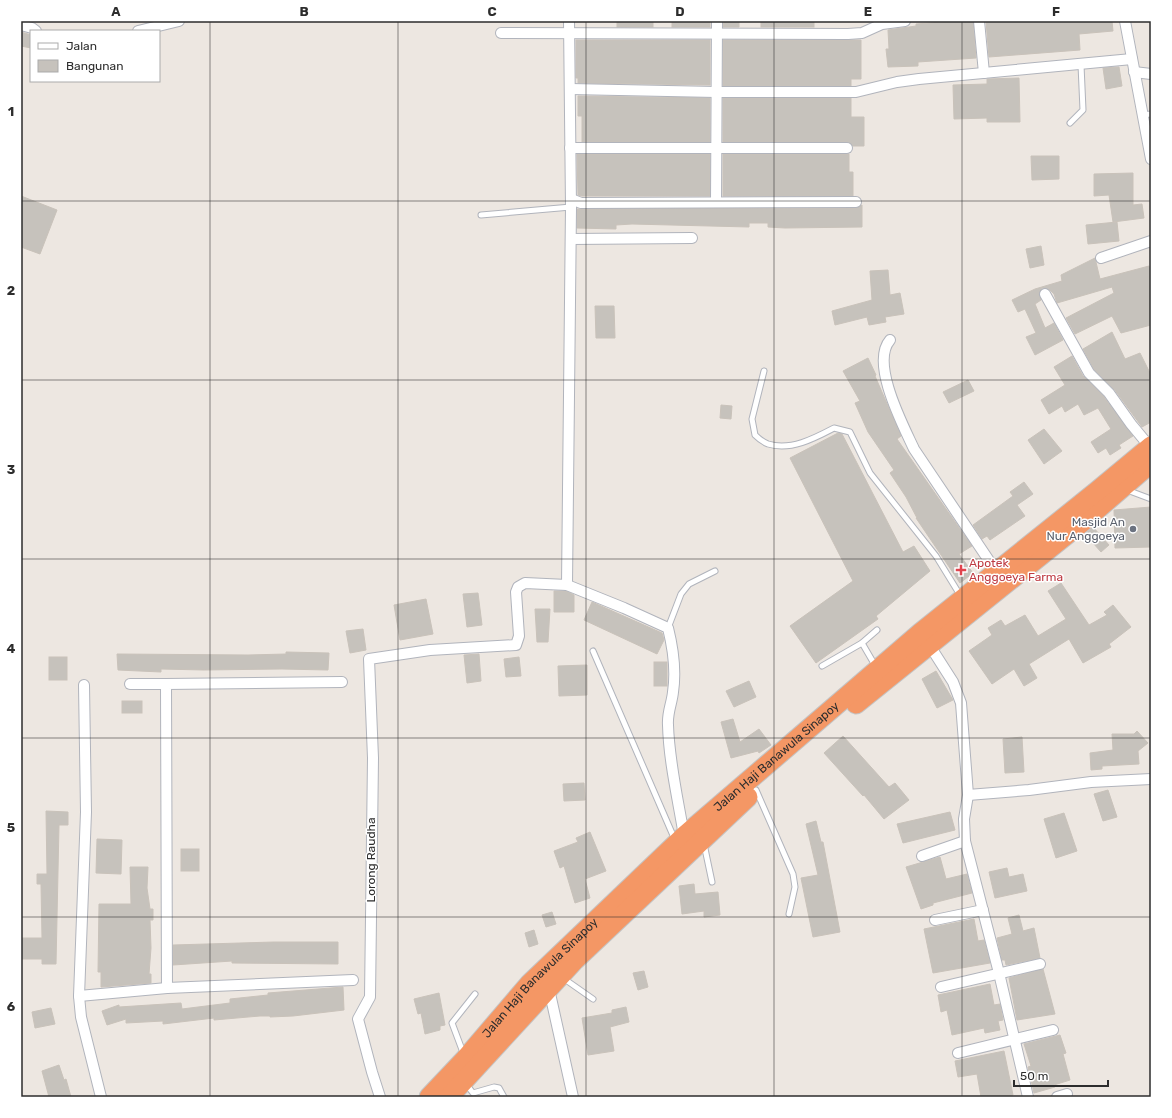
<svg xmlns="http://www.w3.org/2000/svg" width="1172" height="1118" font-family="Rubik,sans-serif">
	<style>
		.building { fill: #c6c2bc; stroke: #c9c2ba }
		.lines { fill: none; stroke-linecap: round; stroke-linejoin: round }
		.lane-casing { stroke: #b1b4bc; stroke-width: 7 }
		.street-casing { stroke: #b1b4bc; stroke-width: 12 }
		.highway-casing { stroke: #c4c4c4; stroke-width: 21 }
		.lane { stroke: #fff; stroke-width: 5 }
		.street { stroke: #fff; stroke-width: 10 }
		.highway { stroke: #f49765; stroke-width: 19 }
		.grid { fill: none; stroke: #2d2d2d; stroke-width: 1; stroke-opacity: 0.55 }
		.worship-dot { fill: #6b7280; stroke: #fff; stroke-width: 1.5 }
		.health-dot { fill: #e0444e; stroke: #fff; stroke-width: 1.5 }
		.labels { text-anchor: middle; stroke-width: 3; stroke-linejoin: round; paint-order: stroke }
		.worship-label { font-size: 12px; fill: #5b616d; stroke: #fff; text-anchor: end }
		.health-label { font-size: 12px; fill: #be3a42; stroke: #fff; text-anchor: start }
		.street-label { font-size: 12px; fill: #2d2d2d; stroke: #fff }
		.neatline { fill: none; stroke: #2d2d2d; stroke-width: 1.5 }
		.grid-label { font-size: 13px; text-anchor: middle; font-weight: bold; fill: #2d2d2d }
	</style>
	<rect width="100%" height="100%" fill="#ede7e1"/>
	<g class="building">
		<rect x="617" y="21" width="36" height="6"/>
		<rect x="672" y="21" width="38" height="6"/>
		<path d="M724,21H739V27H723Z"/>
		<rect x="761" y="21" width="53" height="6"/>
		<path d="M955,21H973L976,58L918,62V66L888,67L886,49H889L888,30L916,26V24Z"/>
		<path d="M986,21H1112L1113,31L1079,34L1080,50L989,57Z"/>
		<path d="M21,32L31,35V48L21,46Z"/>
		<path d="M576,40H710V85L578,83V78H576Z"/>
		<path d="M723,40H861V79H851V86H723Z"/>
		<path d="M1119,67L1122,86L1106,89L1103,68Z"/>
		<path d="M1019,78L1020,122H987V118L954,119L953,85L987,84V79Z"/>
		<path d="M578,96L710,98V142H582V116H578Z"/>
		<path d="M723,98H851V117H864V146H853L847,142H723Z"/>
		<path d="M577,154H710V196H582L578,195Z"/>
		<path d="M723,154H849V172H853V196H723Z"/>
		<path d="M1031,156H1059V179L1032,180Z"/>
		<path d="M1133,173V205L1142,204L1144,218L1113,222L1109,195L1094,196V174Z"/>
		<path d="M21,196L57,210L40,254L21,247Z"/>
		<path d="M862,205V227L785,228L768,227V223H749V227L632,224L616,225V229L577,228V209L856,208Z"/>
		<path d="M1117,222L1119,241L1088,244L1086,225Z"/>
		<path d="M1041,246L1044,265L1030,268L1026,249Z"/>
		<path d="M1095,258L1100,279L1149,266L1151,274V325L1121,333L1112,316L1075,334L1066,318L1114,293L1112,287L1057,303L1054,294L1049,289L1042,288L1039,294L1041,300L1035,304L1045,328L1054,323L1063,340L1035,355L1026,337L1036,333L1025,309L1018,312L1012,300L1035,289L1062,281L1061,275Z"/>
		<path d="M888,270L890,295L900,293L904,314L885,317L886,322L869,325L867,317L835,325L832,311L872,300L870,271Z"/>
		<path d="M595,306H614L615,338H596Z"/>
		<path d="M1112,332L1125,359L1140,353L1151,375V422L1142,427L1114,389L1094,369L1083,349Z"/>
		<path d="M1072,356L1083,376L1104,397L1133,436L1119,445L1121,448L1110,455L1106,448L1098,453L1091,442L1111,429L1098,408L1084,415L1078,404L1065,412L1062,406L1049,414L1041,400L1065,385L1054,367Z"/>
		<path d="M868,358L876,375L875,376L901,436L897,439L972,546L959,554L973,573L960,583L916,518H917L906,497L890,473L894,470L868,432L855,403L860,401L843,371Z"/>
		<path d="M968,380L974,391L949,403L943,392Z"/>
		<path d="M721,405L732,406L731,419L720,418Z"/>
		<path d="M1044,429L1062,451L1044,464L1028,440Z"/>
		<path d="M838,433L842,434L903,552L914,546L930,571L876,616L878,619L816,663L790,626L853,581L790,458Z"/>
		<path d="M1024,482L1033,494L1017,505L1025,516L990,540L987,536L982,539L973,525L1013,496L1010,492Z"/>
		<path d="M1151,507V547L1115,548L1114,510Z"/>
		<path d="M1093,527L1109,545L1101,552L1085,534Z"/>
		<path d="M1061,583L1089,625L1107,615L1104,612L1113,605L1131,627L1109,644L1111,647L1083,663L1069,639L1029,664L1037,678L1024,686L1014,669L992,684L969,651L992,635L988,628L1001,620L1005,626L1025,615L1038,636L1066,619L1048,591Z"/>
		<path d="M554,591H566L574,595V612H554Z"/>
		<path d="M478,593L482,625L467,627L463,594Z"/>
		<path d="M426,599L433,634L400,640L394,605Z"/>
		<path d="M592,602L662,633L664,640L657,654L584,620Z"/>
		<path d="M535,609H550L548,642H537Z"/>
		<path d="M363,629L366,650L350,653L346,631Z"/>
		<path d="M286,652L329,653L328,670L282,669L204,670L161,669V672L118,670L117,654L248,655L286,654Z"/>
		<path d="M479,654L481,681L467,683L464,655Z"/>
		<rect x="49" y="657" width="18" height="23"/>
		<path d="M519,657L521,676L506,677L504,659Z"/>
		<rect x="654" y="662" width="13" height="24"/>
		<path d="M587,665V695L559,696L558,666Z"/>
		<path d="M936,671L953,700L937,708L922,679Z"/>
		<path d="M749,681L756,697L734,707L726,691Z"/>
		<rect x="122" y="701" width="20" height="12"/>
		<path d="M733,719L740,742L759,729L771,745L759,753L758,751L731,758L721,722Z"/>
		<path d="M1137,731L1148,743L1138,751L1139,764L1102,766V769L1091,770L1090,753L1113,750L1112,734H1134Z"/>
		<path d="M843,736L889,787L895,783L909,800L884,819L864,795L863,796L824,753Z"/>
		<path d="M1022,737L1024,772L1005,773L1003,739Z"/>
		<path d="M584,783L585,800L564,801L563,784Z"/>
		<path d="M1108,790L1117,817L1103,821L1094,794Z"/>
		<path d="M46,811L68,812V825H59L56,964H42V959H21V938H42L41,884H37V874H47Z"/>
		<path d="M950,812L955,830L903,843L897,824Z"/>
		<path d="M1064,813L1077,851L1056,858L1044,819Z"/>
		<path d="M816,821L821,842H823L840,932L813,937L801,878L818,875L806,824Z"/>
		<path d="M590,832L606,871L585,879L590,898L575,903L564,866L560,868L554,851L578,842L576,838Z"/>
		<path d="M97,839L122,840L121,874L96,873Z"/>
		<rect x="181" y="849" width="18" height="22"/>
		<path d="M940,857L946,879L967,874L972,893L933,903V905L921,909L906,867Z"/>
		<path d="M130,867H148L147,888L150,909H153V920H150L151,948L149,974H151V983L101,987V972H98L99,904H131Z"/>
		<path d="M1007,868L1009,877L1023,874L1027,891L995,898L989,872Z"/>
		<path d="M694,884L695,894L718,892L720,915L704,917V911L682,914L679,886Z"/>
		<path d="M552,912L556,924L546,927L542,915Z"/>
		<path d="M1019,915L1023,931L1034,928L1040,958L1006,965L1005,960H1002L997,938L1012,934L1008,918Z"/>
		<path d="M974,919L978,941L984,940L990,963L933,973L924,929Z"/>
		<path d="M534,930L538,944L529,947L525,933Z"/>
		<path d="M274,942H338V964L232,963V961L173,965V945Z"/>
		<path d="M1043,969L1055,1014L1017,1020L1009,978Z"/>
		<path d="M644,971L648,987L638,990L633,973Z"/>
		<path d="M990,984L994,1005L1000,1004L1003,1020L998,1021L1000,1030L985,1033L984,1028L952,1035L947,1010L941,1012L938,995Z"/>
		<path d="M343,987L344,1010L293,1016L270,1017V1016H260L214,1020V1018L163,1024V1021L126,1023V1019L107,1025L102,1011L119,1005V1007L181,1003L182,1009L230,1003V999L268,995V993Z"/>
		<path d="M439,993L445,1025L440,1026V1030L425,1034L421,1013L418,1014L414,999Z"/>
		<path d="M626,1007L629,1022L610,1027L614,1051L588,1055L582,1018L612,1013V1010Z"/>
		<path d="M51,1008L55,1024L35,1028L32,1012Z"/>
		<path d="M1060,1035L1066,1053L1063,1054L1070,1080L1054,1085L1055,1087L1034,1093L1028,1067L1031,1066L1024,1044Z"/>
		<path d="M1004,1051L1013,1095L1003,1097H981L977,1074L958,1077L955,1061Z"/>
		<path d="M59,1065L64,1080L66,1079L71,1097H49L42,1071Z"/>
	</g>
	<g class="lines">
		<defs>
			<g id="lane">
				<path d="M1142,115L1151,114"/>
				<path d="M1070,123L1083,110L1081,65"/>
				<path d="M481,215L571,207"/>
				<path d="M764,371L752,419L755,435C758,438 763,442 768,444C791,451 815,438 834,428L850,432L870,473L936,556L960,595"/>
				<path d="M1127,490L1151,499"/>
				<path d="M668,628L681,594L689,584L715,571"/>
				<path d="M862,643L876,667"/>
				<path d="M593,651L675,840"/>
				<path d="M822,666L862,643L877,630"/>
				<path d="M756,790L793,874L795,887L789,914"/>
				<path d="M704,844L712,882"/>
				<path d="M563,978L593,999"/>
				<path d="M464,1055L452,1023L475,994"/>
				<path d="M466,1084L473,1093L494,1087L499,1088L504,1097"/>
			</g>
			<g id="street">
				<path d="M979,21L984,73"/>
				<path d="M1125,21L1151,159"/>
				<path d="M21,25L32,28L36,31"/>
				<path d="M138,31L179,21"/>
				<path d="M501,33L848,34L862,33L882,24L905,21"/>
				<path d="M1134,72L1151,74"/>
				<path d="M570,89L716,92H856L897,82L919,79L1132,59"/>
				<path d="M570,148H847"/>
				<path d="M571,199L581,203L856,202"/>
				<path d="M716,202L717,21"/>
				<path d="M571,239L692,238"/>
				<path d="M1101,258L1151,241"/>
				<path d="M1045,294L1089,373L1109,393L1131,424L1150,447"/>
				<path d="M890,340C870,363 903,425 914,449L996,571"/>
				<path d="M567,585L571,207L569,21"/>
				<path d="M930,646L953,682L961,703L968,795L964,819L965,841L999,973L1028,1097"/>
				<path d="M130,684H166"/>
				<path d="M84,685L86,812L79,996L81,1017L101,1097"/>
				<path d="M968,795L1029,790L1091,782L1151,779"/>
				<path d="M922,856L965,841"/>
				<path d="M935,920L983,910"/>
				<path d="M941,987L1040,964"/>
				<path d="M167,988L166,684L342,682"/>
				<path d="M549,989L573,1097"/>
				<path d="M79,996L167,988L353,980"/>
				<path d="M958,1053L1053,1030"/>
				<path d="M380,1097L372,1072L358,1019L370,997L373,758L369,659L430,650L516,645L519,636L516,592L518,587L525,583L567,585L624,608L668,628C673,648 676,672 673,692C672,703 667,713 668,725C669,762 678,799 684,836"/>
				<path d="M1057,1097L1067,1094"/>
			</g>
			<g id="highway">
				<path d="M856,704L1085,520L1151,463"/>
				<path id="s1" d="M429,1097L465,1059L530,983L684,836L920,633L1097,491L1151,446"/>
				<path d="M449,1097L575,960L748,797"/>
			</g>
		</defs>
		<use href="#lane" class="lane-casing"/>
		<use href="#street" class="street-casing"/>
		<use href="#highway" class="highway-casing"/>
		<use href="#lane" class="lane"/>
		<use href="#street" class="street"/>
		<use href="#highway" class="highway"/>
	</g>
	<path class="grid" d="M210,21V1097M398,21V1097M586,21V1097M774,21V1097M962,21V1097M21,201H1151M21,380H1151M21,559H1151M21,738H1151M21,917H1151"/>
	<circle class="worship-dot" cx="1133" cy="529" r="4"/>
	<path class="health-dot" d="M959 564h4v4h4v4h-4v4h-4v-4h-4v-4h4z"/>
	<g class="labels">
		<g class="worship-label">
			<text x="1125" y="526">Masjid An<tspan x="1125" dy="14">Nur Anggoeya</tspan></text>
		</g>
		<g class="health-label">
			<text x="969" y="567">Apotek<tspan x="969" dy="14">Anggoeya Farma</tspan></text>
		</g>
		<g class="street-label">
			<text dy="4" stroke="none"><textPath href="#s1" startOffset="487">Jalan Haji Banawula Sinapoy</textPath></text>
			<text transform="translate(371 860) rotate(-90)" y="4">Lorong Raudha</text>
			<text dy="4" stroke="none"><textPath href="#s1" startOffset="163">Jalan Haji Banawula Sinapoy</textPath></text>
		</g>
	</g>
	<rect width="1172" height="1118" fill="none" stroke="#ffffff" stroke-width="44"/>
	<rect x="30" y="30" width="130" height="52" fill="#ffffff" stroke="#ababab"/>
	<rect x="38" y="43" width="20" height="6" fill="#ffffff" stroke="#ababab"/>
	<text x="66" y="50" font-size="12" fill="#2d2d2d">Jalan</text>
	<rect x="38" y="60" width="20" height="12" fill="#c6c2bc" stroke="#ababab"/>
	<text x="66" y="70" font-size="12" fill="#2d2d2d">Bangunan</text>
	<path d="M1014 1080v6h94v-6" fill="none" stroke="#2d2d2d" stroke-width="2"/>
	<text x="1020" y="1080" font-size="12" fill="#2d2d2d" stroke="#ffffff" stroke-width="3" paint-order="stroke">50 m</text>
	<rect x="22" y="22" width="1128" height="1074" class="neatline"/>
	<g class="grid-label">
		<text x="116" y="16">A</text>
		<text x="304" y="16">B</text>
		<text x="492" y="16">C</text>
		<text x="680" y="16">D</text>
		<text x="868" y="16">E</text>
		<text x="1056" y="16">F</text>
		<text x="11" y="116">1</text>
		<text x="11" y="295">2</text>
		<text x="11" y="474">3</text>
		<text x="11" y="653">4</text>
		<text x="11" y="832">5</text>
		<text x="11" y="1011">6</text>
	</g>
</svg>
